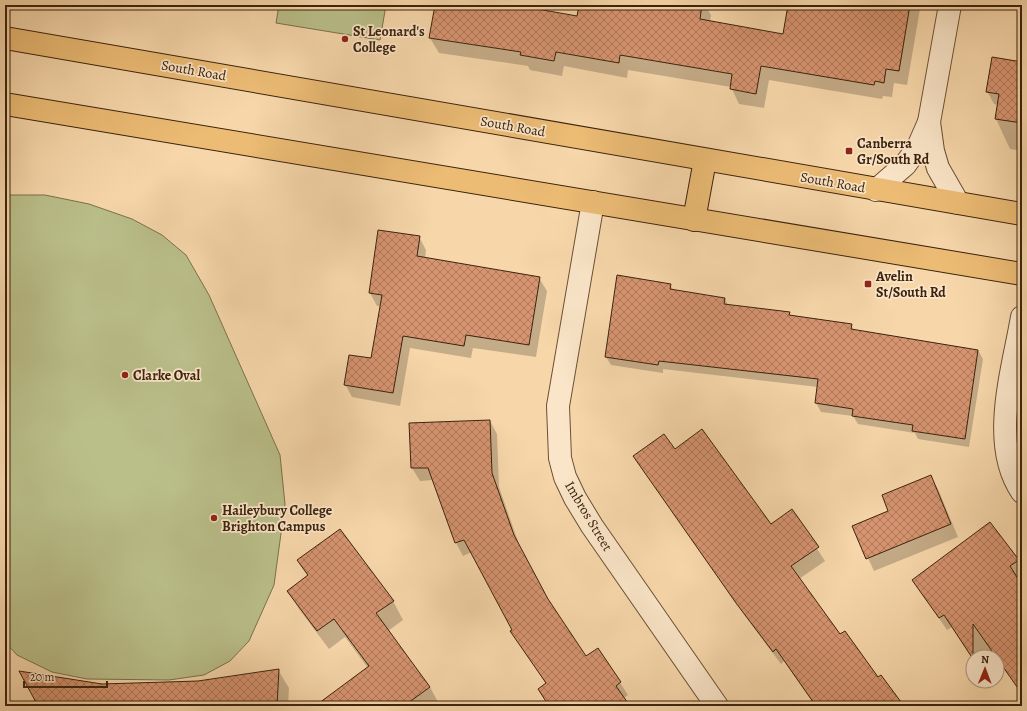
<svg xmlns="http://www.w3.org/2000/svg" width="1027" height="711" font-family="Alegreya,serif">
	<style>
		.pitch { fill: #babf8a; stroke: #7b714c }
		.shadow { fill: #0003 }
		.building { fill: url(#building-cross-hatch); stroke: #3c230e }
		.lines { fill: none; stroke-linecap: round; stroke-linejoin: round }
		.street-casing { stroke: #6b5035; stroke-width: 24 }
		.primary-casing { stroke: #3c230e; stroke-width: 24 }
		.street { stroke: #fae5c8; stroke-width: 22 }
		.primary { stroke: #ecbc75; stroke-width: 22 }
		.poi-dot { fill: #8f2418; stroke: #fae5c8; stroke-width: 1.5 }
		.labels { text-anchor: middle; stroke-width: 3.5; stroke-linejoin: round; paint-order: stroke }
		.poi-label { font-size: 14px; font-weight: bold; fill: #3c230e; stroke: #fae5c8; text-anchor: start }
		.street-label { font-size: 14px; fill: #3c230e; stroke: #fae5c8 }
	</style>
	<defs>
		<pattern id="building-cross-hatch" width="8" height="8" patternUnits="userSpaceOnUse"><rect width="8" height="8" fill="#d69470"/><path d="M0 0l8 8M0 8l8-8" fill="none" stroke="#af785a"/></pattern>
	</defs>
	<rect width="100%" height="100%" fill="#f7d7aa"/>
	<filter id="stains"><feTurbulence type="fractalNoise" baseFrequency=".005" numOctaves="4"/><feColorMatrix values="0 0 0 0 .2 0 0 0 0 .09 0 0 0 0 .02 0 0 0 .5 -.17"/></filter>
	<radialGradient id="worn" r=".72"><stop offset=".6" stop-color="#630" stop-opacity="0"/><stop offset="1" stop-color="#630" stop-opacity=".3"/></radialGradient>
	<g class="pitch">
		<path d="M279,5H386L380,40L276,23Z"/>
		<path d="M10,195H45L89,204L132,219L162,235L186,255L209,295L280,455L285,504L274,585L249,641L230,661L204,675L169,680L87,679L52,672L17,655L5,642V196Z"/>
	</g>
	<g class="shadow">
		<path d="M436,5H509L577,17L580,5H705L711,15L710,22L784,35L789,5H918L920,9L907,85L894,83L892,97L883,96L882,99L769,80L764,108L739,104L731,87L628,70L627,78L564,66L562,76L530,70L528,66L439,53L430,38Z"/>
		<path d="M1022,63V151L1010,149L996,119L998,105L994,104L987,91Z"/>
		<path d="M419,237L426,250L425,259L539,278L547,291L536,357L473,348L471,358L410,348L400,406L352,397L345,384L372,359L381,306H377L370,293Z"/>
		<path d="M670,285L674,291L725,299L728,305L789,313L792,317L851,325L854,330L978,350L983,359L969,447L918,439L915,433L858,424L853,416L821,412L816,403L818,387L663,369V373L611,365L606,357Z"/>
		<path d="M490,421L497,434L499,487L521,550L550,604L586,657L598,649L628,695L623,699L628,706H549L539,689L546,684L512,631L513,630L472,552L463,556L456,543L433,480L420,481L412,468Z"/>
		<path d="M675,450L770,525L792,510L825,561L799,579L840,636L903,706H815L784,661L781,664L745,616L634,456Z"/>
		<path d="M930,476L938,489L958,537L874,571L853,526L890,511Z"/>
		<path d="M1018,560L1022,568V576L1017,579L1022,587V694L1002,666L997,669V657H973V659L952,627L947,630L913,580Z"/>
		<path d="M298,561L393,601L403,620L388,631L430,687L440,706H331L368,668L345,637L329,649L299,609L288,591L308,577Z"/>
		<path d="M278,670L289,688L288,706H40L102,685L198,682Z"/>
	</g>
	<g class="building">
		<path d="M435,5H515L577,16L579,5H702L700,19L783,34L788,5H910L899,71L886,69L884,83L875,81L874,85L761,66L756,94L730,89L732,74L620,55L619,63L556,52L554,61L520,55L521,52L429,38Z"/>
		<path d="M992,57L1022,62V123L995,119L999,94L986,92Z"/>
		<path d="M378,230L420,236L417,256L540,277L529,345L466,335L464,346L403,336L393,393L344,385L349,355L371,358L382,295L369,293Z"/>
		<path d="M617,275L671,284L670,289L725,298L724,304L790,312L789,315L852,324L851,329L978,350L965,439L912,431L913,425L852,416L853,409L815,403L818,379L659,361L658,365L605,357Z"/>
		<path d="M490,420L492,473L514,535L548,599L586,656L598,648L621,682L616,686L630,706H549L538,689L546,683L510,631L512,630L464,540L455,543L428,468H411L409,423Z"/>
		<path d="M702,429L771,524L792,509L819,547L791,566L840,634L845,631L878,677L881,675L904,706H816L776,649L773,652L736,603L633,456L664,434L675,449Z"/>
		<path d="M931,475L951,524L866,559L852,526L888,511L882,495Z"/>
		<path d="M990,522L1019,560L1010,566L1022,585V694L973,624V659L944,615L939,618L912,580Z"/>
		<path d="M340,529L394,601L376,613L430,687L404,706H315L369,666L334,619L317,631L287,591L308,575L297,560Z"/>
		<path d="M279,669L277,706H38L19,671L102,684L198,681Z"/>
	</g>
	<g class="lines">
		<defs>
			<g id="street">
				<path d="M929,122L933,151L938,168L958,203"/>
				<path d="M876,190L905,165L918,147L929,122L950,5"/>
				<path d="M593,202L558,406L560,458L565,477L575,498L592,526L717,706"/>
				<path d="M1022,317C1013,370 989,444 1022,492"/>
			</g>
			<g id="primary">
				<path d="M5,38L1022,214"/>
				<path d="M5,104L1022,274"/>
				<path d="M694,220L705,160"/>
			</g>
		</defs>
		<use href="#street" class="street-casing"/>
		<use href="#primary" class="primary-casing"/>
		<use href="#street" class="street"/>
		<use href="#primary" class="primary"/>
	</g>
	<g class="poi-dot">
		<circle cx="345" cy="39" r="4"/>
		<rect x="845" y="147" width="8" height="8" rx="2"/>
		<rect x="864" y="280" width="8" height="8" rx="2"/>
		<circle cx="125" cy="375" r="4"/>
		<circle cx="214" cy="518" r="4"/>
	</g>
	<g class="labels">
		<g class="poi-label">
			<text x="353" y="36">St Leonard's<tspan x="353" dy="16">College</tspan></text>
			<text x="857" y="148">Canberra<tspan x="857" dy="16">Gr/South Rd</tspan></text>
			<text x="876" y="281">Avelin<tspan x="876" dy="16">St/South Rd</tspan></text>
			<text x="133" y="380">Clarke Oval</text>
			<text x="222" y="515">Haileybury College<tspan x="222" dy="16">Brighton Campus</tspan></text>
		</g>
		<g class="street-label">
			<text transform="translate(194 70) rotate(10)" y="5">South Road</text>
			<text transform="translate(513 126) rotate(10)" y="5">South Road</text>
			<text transform="translate(833 182) rotate(10)" y="5">South Road</text>
			<text transform="translate(589 516) rotate(59)" y="5">Imbros Street</text>
		</g>
	</g>
	<rect width="1027" height="711" fill="none" stroke="#f7d7aa" stroke-width="20"/>
	<rect x="6" y="6" width="1015" height="699" fill="none" stroke="#3c230e" stroke-width="2"/>
	<rect x="10" y="10" width="1007" height="691" fill="none" stroke="#3c230e"/>
	<g transform="translate(985 669) rotate(1)"><circle r="19" fill="#fae5c8" stroke="#ae977e"/>
	<path d="M0-3L7 15L0 10L-7 15Z" fill="#8f2418"/>
	<text y="-6" font-size="11" font-weight="bold" text-anchor="middle" fill="#3c230e">N</text>
	</g>
	<path d="M24 681v6h83v-6" fill="none" stroke="#3c230e" stroke-width="2"/>
	<text x="30" y="681" font-size="12" fill="#3c230e" stroke="#fae5c8" stroke-width="3" paint-order="stroke">20 m</text>
	<rect width="100%" height="100%" filter="url(#stains)"/>
	<rect width="100%" height="100%" fill="url(#worn)"/>
</svg>
